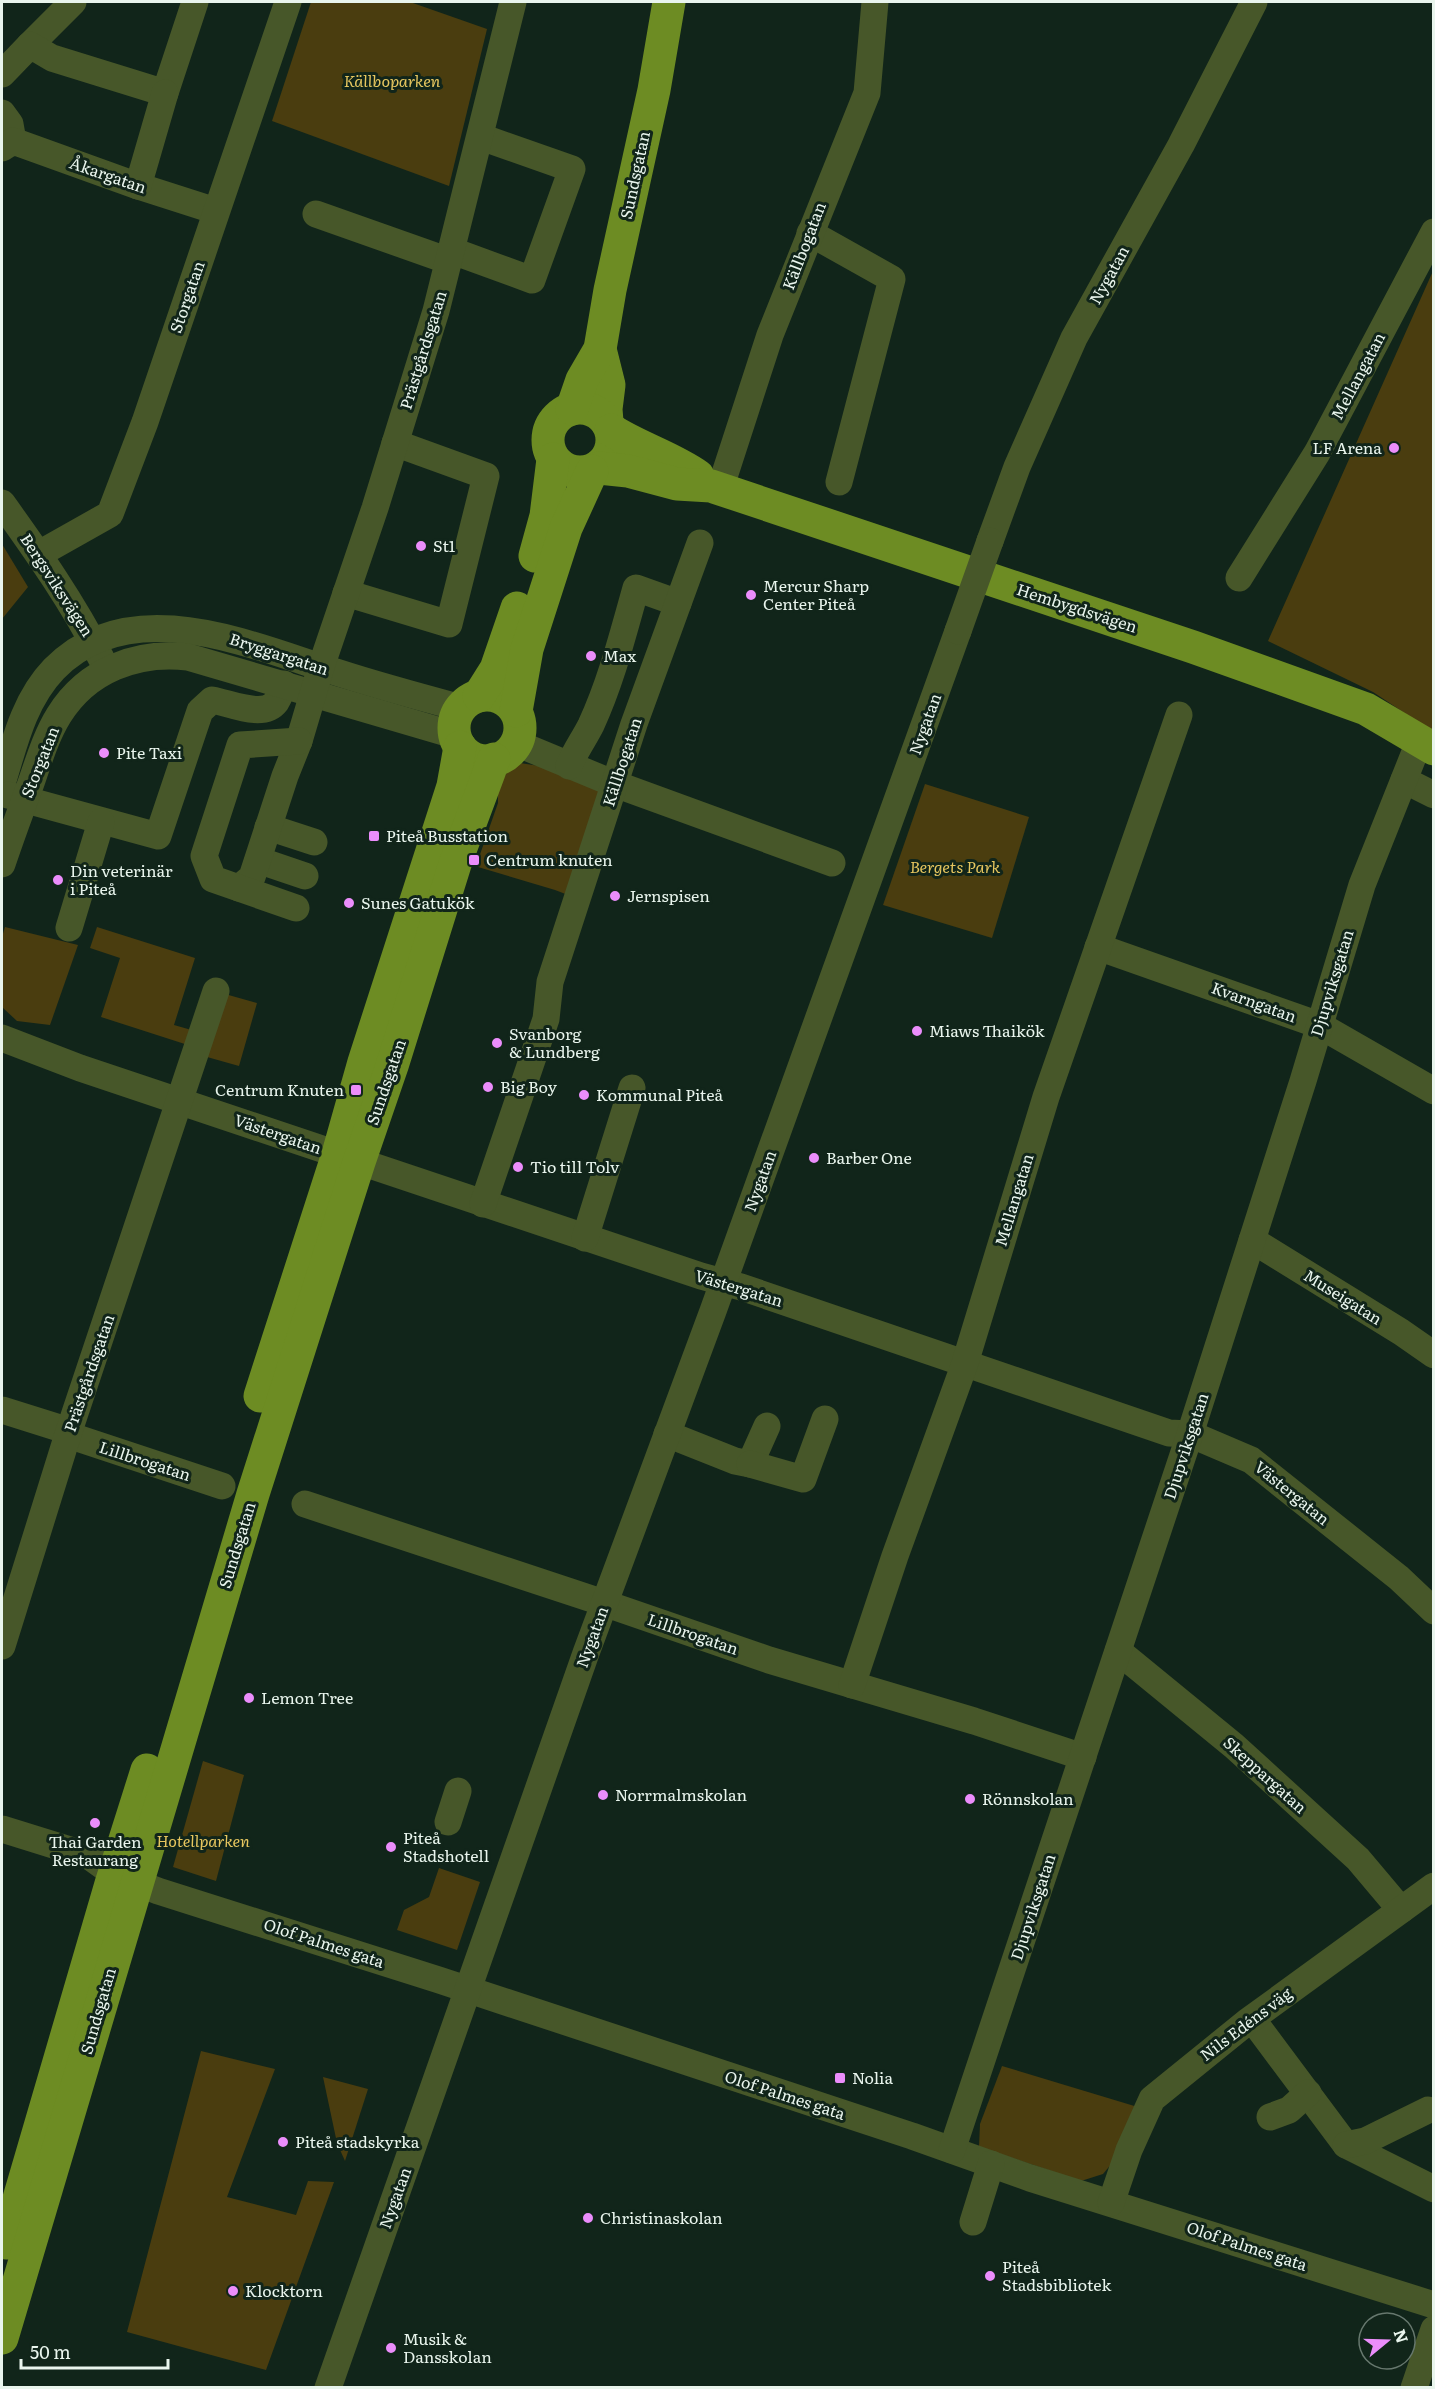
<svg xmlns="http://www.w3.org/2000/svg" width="1435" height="2389" font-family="Literata,serif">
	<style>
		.green { fill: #4a3d0f }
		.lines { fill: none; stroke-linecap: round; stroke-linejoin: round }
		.minor { stroke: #475729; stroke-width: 27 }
		.major { stroke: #6d8c23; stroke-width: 33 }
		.minor-bridge { stroke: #475729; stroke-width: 27 }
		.poi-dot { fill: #eb8dfb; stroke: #11251a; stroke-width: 2 }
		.labels { text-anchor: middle; stroke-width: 6; stroke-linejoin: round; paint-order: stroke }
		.park-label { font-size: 16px; font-style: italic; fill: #e6c65f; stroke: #11251a }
		.street-label { font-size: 16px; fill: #e9f5ed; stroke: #11251a }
		.poi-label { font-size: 16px; fill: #e9f5ed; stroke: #11251a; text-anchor: start }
	</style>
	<rect width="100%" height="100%" fill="#11251a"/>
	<g class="green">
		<path d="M311,2H410L487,29L449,186L272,121Z"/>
		<path d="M1433,271V732L1373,692L1268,641Z"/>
		<path d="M2,544L28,587L2,619Z"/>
		<path d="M520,763L546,767L605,791L576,898L555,890L478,867L477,863L498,803V789L507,772Z"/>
		<path d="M925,784L1029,817L992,938L883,905Z"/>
		<path d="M5,927L78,945L50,1025L17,1021L2,1007V937Z"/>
		<path d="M97,927L195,958L174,1025L195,1031L191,1046L101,1017L120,958L90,948Z"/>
		<path d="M225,994L257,1003L239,1066L207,1057Z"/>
		<path d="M203,1761L244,1775L216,1881L173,1867Z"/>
		<path d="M439,1868L480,1882L457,1950L397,1930L404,1910L429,1897Z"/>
		<path d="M201,2051L275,2069L227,2197L296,2215L308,2181L334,2182L266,2370L127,2332Z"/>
		<path d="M1002,2066L1141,2108L1113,2162L1103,2174L1081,2181L979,2147L980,2124Z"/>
		<path d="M323,2077L368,2089L345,2161L337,2143Z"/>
	</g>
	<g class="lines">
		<g class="minor">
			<path d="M30,45L73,2"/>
			<path d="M2,74L30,45L52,58L165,93L195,2"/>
			<path d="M2,113L10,124L13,141"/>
			<path d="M2,148L13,141L138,186L216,211"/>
			<path d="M138,186L165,93"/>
			<path d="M316,214L449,261"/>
			<path d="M810,233L892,279L839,482"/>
			<path d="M461,254L532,280L572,169L481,137"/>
			<path d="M720,489L770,335L867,93L875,2"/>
			<path d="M2,503C38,553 73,603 101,658"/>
			<path d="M990,541L1017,467L1074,338L1181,145L1254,2"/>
			<path d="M39,554L110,514L145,422L288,2"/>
			<path d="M1239,578L1317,453L1434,232"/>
			<path d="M346,593L449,624L486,476L395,443"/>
			<path d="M516,743L615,784L832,863"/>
			<path d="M569,766C575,751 584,739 591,725C611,682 623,634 636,588L678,603"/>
			<path d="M1404,780L1434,795"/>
			<path d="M2,784C14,744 24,700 54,669C131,590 252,646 339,673C379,686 420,697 461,708"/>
			<path d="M8,795L158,836L200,711L212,700C230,703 263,719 276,702C279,697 282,690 284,684"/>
			<path d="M268,827L314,842"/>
			<path d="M258,860L305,876"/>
			<path d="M2,864C11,837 21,810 31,783C39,760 46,736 59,715C87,670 137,651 188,657L454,735"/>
			<path d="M239,888L252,877L285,776L299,741L321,667L375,508L436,311L513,2"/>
			<path d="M296,908L213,879L204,856L240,745L299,741"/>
			<path d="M69,928L101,822"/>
			<path d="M1098,947L1319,1025L1434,1091"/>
			<path d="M2,1038L80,1068L701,1276L741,1287L1169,1433L1190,1434L1251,1460L1399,1578L1434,1611"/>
			<path d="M483,1204L546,1019L550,982L634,724L700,543"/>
			<path d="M585,1238L632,1088"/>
			<path d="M1252,1240L1401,1332L1434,1355"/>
			<path d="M2,1410L69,1431"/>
			<path d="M667,1434L735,1461L750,1464L767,1426"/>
			<path d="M68,1435L222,1486"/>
			<path d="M750,1464L803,1479L825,1419"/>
			<path d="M305,1504L592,1599L769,1660L974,1721L1083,1757"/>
			<path d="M2,1646L69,1431L216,991"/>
			<path d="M1118,1651L1234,1746L1358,1859L1401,1910"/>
			<path d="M852,1685L895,1556L965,1363L1046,1097L1179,715"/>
			<path d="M448,1822L458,1791"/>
			<path d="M2,1829L89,1856L114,1874L158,1891L439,1980L912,2136L1030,2178L1434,2305"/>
			<path d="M1252,2019L1346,2145L1434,2189"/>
			<path d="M1270,2117L1289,2110L1308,2093"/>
			<path d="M1346,2145L1365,2141L1428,2110"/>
			<path d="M952,2150L1190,1434L1303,1081L1362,885L1419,742"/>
			<path d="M1111,2203L1129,2150L1152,2099L1247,2022L1434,1886"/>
			<path d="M973,2222L991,2164"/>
			<path d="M328,2388L586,1653L713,1311L958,631"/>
			<path d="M1414,2388L1434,2329"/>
		</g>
		<g class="major">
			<path d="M600,349L609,385L606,409L607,422"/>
			<circle cx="580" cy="440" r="32"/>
			<path d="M572,409L582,380L600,349L610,290L654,90L669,2"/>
			<path d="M611,430C639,448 671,457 698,476"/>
			<path d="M599,468L628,471L677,484L711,486L1193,647L1366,709L1434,749"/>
			<path d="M535,556L546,516L553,459"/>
			<circle cx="487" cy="728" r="33"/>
			<path d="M479,696L496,669L517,608"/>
			<path d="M516,711L527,649L566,528L592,471"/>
			<path d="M260,1396L338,1154L364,1062L453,786L460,747"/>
			<path d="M6,2243L111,1884L147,1770"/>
			<path d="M2,2338L253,1494L359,1162L392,1066L456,861L494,759"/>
		</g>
		<path class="minor-bridge" d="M958,631L990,541"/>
	</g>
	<g class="poi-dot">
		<circle cx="1394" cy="448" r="6"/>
		<circle cx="421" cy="546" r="6"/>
		<circle cx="751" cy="595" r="6"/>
		<circle cx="591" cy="656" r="6"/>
		<circle cx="104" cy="753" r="6"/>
		<rect x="368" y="830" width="12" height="12" rx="3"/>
		<rect x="468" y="854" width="12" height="12" rx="3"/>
		<circle cx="58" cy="880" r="6"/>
		<circle cx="615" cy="896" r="6"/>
		<circle cx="349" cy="903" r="6"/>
		<circle cx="917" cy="1031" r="6"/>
		<circle cx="497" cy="1043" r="6"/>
		<circle cx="488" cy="1087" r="6"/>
		<rect x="350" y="1084" width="12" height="12" rx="3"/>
		<circle cx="584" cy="1095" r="6"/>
		<circle cx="814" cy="1158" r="6"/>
		<circle cx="518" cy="1167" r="6"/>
		<circle cx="249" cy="1698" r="6"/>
		<circle cx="603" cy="1795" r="6"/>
		<circle cx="970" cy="1799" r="6"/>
		<circle cx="95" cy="1823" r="6"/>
		<circle cx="391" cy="1847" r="6"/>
		<rect x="834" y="2072" width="12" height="12" rx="3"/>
		<circle cx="283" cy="2142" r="6"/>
		<circle cx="588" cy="2218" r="6"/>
		<circle cx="990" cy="2276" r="6"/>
		<circle cx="233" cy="2291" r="6"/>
		<circle cx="391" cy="2348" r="6"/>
	</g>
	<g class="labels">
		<g class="park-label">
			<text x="392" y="87">Källboparken</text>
			<text x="955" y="873">Bergets Park</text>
			<text x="203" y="1847">Hotellparken</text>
		</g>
		<g class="street-label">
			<text transform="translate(108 175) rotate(19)" y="6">Åkargatan</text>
			<text transform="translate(635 175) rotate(-78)" y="6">Sundsgatan</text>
			<text transform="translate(804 246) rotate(-69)" y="6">Källbogatan</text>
			<text transform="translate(1109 275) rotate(-61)" y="6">Nygatan</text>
			<text transform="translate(187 297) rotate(-71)" y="6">Storgatan</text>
			<text transform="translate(423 350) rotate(-73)" y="6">Prästgårdsgatan</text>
			<text transform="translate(1358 376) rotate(-62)" y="6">Mellangatan</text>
			<text transform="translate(57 585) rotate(57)" y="6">Bergsviksvägen</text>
			<text transform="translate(1077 608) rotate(18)" y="6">Hembygdsvägen</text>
			<text transform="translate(279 654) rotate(18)" y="6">Bryggargatan</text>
			<text transform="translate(925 724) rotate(-70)" y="6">Nygatan</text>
			<text transform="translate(40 762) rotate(-68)" y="6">Storgatan</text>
			<text transform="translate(622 762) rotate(-72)" y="6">Källbogatan</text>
			<text transform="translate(1332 983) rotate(-73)" y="6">Djupviksgatan</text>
			<text transform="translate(1254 1002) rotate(20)" y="6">Kvarngatan</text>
			<text transform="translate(386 1082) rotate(-71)" y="6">Sundsgatan</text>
			<text transform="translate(278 1134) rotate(19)" y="6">Västergatan</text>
			<text transform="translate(760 1181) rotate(-70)" y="6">Nygatan</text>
			<text transform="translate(1014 1200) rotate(-73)" y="6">Mellangatan</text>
			<text transform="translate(739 1288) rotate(17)" y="6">Västergatan</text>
			<text transform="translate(1343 1297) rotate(32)" y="6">Museigatan</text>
			<text transform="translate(89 1373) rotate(-71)" y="6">Prästgårdsgatan</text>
			<text transform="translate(1186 1446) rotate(-72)" y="6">Djupviksgatan</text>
			<text transform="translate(145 1461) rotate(18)" y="6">Lillbrogatan</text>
			<text transform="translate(1292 1493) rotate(39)" y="6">Västergatan</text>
			<text transform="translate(237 1545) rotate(-73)" y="6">Sundsgatan</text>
			<text transform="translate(693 1634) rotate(19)" y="6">Lillbrogatan</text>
			<text transform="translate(592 1637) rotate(-70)" y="6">Nygatan</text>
			<text transform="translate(1265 1775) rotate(42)" y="6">Skeppargatan</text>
			<text transform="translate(1033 1907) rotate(-72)" y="6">Djupviksgatan</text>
			<text transform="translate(324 1943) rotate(18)" y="6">Olof Palmes gata</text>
			<text transform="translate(98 2011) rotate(-74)" y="6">Sundsgatan</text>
			<text transform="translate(1246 2024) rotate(-37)" y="6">Nils Edéns väg</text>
			<text transform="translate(785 2095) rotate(18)" y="6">Olof Palmes gata</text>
			<text transform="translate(395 2198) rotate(-70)" y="6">Nygatan</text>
			<text transform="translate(1247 2246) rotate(18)" y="6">Olof Palmes gata</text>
		</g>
		<g class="poi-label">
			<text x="1382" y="454" text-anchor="end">LF Arena</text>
			<text x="433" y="552">St1</text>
			<text x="763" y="592">Mercur Sharp<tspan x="763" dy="18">Center Piteå</tspan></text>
			<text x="603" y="662">Max</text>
			<text x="116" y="759">Pite Taxi</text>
			<text x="386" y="842">Piteå Busstation</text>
			<text x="486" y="866">Centrum knuten</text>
			<text x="70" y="877">Din veterinär<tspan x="70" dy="18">i Piteå</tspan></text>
			<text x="627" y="902">Jernspisen</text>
			<text x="361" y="909">Sunes Gatukök</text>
			<text x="929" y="1037">Miaws Thaikök</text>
			<text x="509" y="1040">Svanborg<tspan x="509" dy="18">&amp; Lundberg</tspan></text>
			<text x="500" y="1093">Big Boy</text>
			<text x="344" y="1096" text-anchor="end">Centrum Knuten</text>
			<text x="596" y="1101">Kommunal Piteå</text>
			<text x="826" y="1164">Barber One</text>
			<text x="530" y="1173">Tio till Tolv</text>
			<text x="261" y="1704">Lemon Tree</text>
			<text x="615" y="1801">Norrmalmskolan</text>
			<text x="982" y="1805">Rönnskolan</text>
			<text x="403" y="1844">Piteå<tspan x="403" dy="18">Stadshotell</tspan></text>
			<text x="95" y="1848" text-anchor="middle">Thai Garden<tspan x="95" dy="18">Restaurang</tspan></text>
			<text x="852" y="2084">Nolia</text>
			<text x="295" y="2148">Piteå stadskyrka</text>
			<text x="600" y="2224">Christinaskolan</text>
			<text x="1002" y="2273">Piteå<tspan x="1002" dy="18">Stadsbibliotek</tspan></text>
			<text x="245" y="2297">Klocktorn</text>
			<text x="403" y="2345">Musik &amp;<tspan x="403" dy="18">Dansskolan</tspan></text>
		</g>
	</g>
	<rect width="1435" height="2389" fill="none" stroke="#e9f5ed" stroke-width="6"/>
	<g transform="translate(1387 2341) rotate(71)"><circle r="28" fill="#11251a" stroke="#67786e" stroke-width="1.5"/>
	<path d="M0-4.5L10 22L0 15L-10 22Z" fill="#eb8dfb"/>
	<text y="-9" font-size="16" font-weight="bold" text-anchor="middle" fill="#e9f5ed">N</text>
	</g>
	<path d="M21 2359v9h147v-9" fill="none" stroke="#e9f5ed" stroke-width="3"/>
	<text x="30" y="2359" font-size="18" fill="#e9f5ed" stroke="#11251a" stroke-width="4.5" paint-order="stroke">50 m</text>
</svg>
